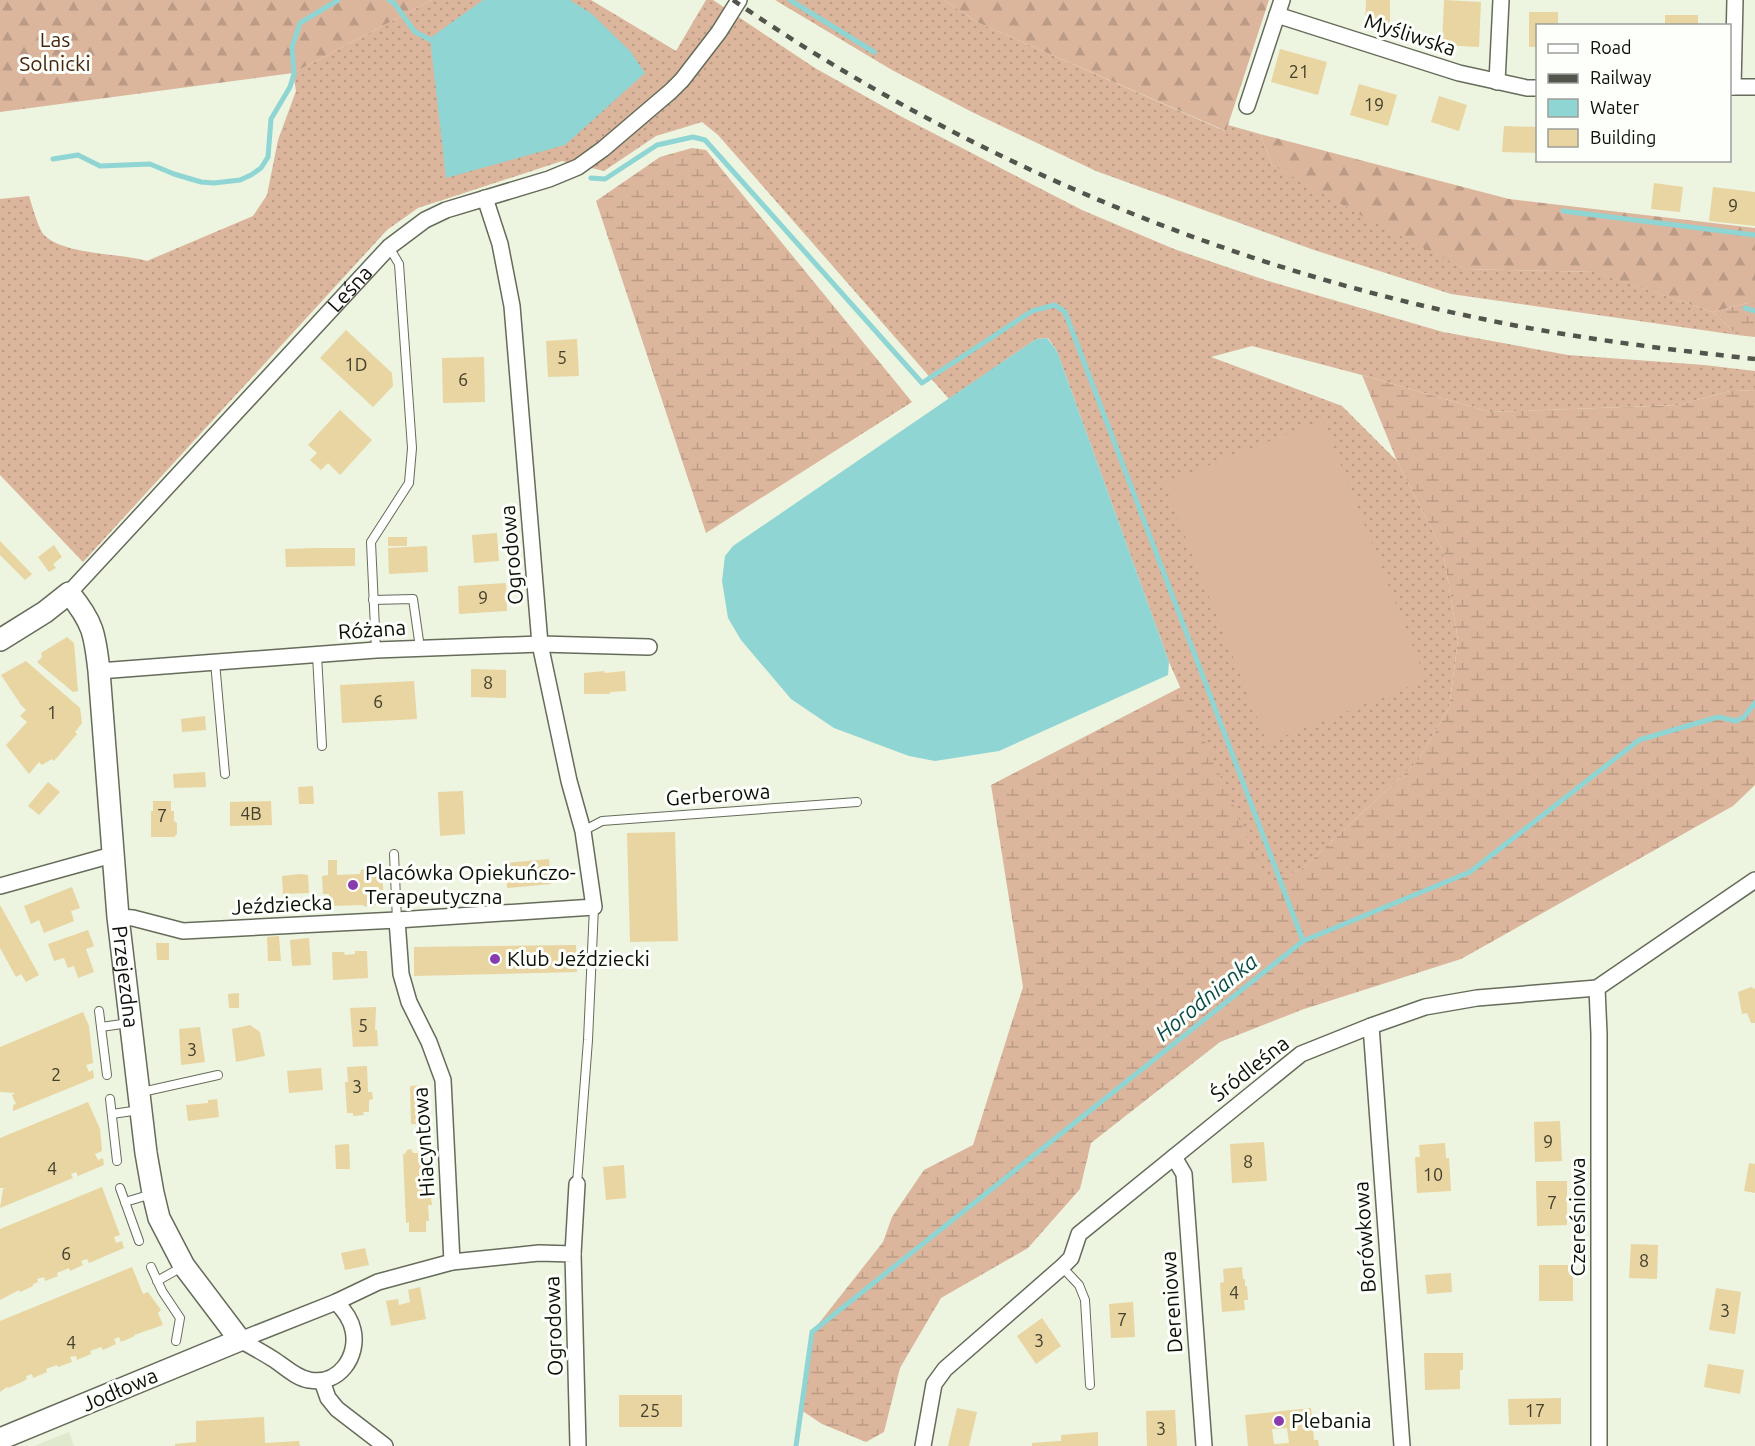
<svg xmlns="http://www.w3.org/2000/svg" width="1755" height="1446" font-family="Ubuntu,sans-serif">
	<style>
		.built { fill: #dee9cd }
		.grass { fill: url(#grass-dots) }
		.forest { fill: url(#forest-firs) }
		.wetland { fill: url(#wetland-marsh) }
		.pitch { fill: #dbb69c }
		.water { fill: #8fd5d3 }
		.lines { fill: none; stroke-linecap: round; stroke-linejoin: round }
		.stream { stroke: #8fd5d3; stroke-width: 5 }
		.building { fill: #e8d5a1; fill-rule: evenodd }
		.lane-casing { stroke: #656c5a; stroke-width: 10 }
		.street-casing { stroke: #656c5a; stroke-width: 18 }
		.secondary-casing { stroke: #656c5a; stroke-width: 24 }
		.lane { stroke: #fff; stroke-width: 8 }
		.street { stroke: #fff; stroke-width: 15 }
		.secondary { stroke: #fff; stroke-width: 21 }
		.rail { stroke: #52554b; stroke-width: 4.5; stroke-dasharray: 8 8; stroke-linecap: butt }
		.poi-dot { fill: #893cad; stroke: #fdfffb; stroke-width: 2 }
		.labels { text-anchor: middle; stroke-width: 6; stroke-linejoin: round; paint-order: stroke }
		.number-label { font-size: 18px; fill: #44402f }
		.street-label { font-size: 21px; fill: #0d0f09; stroke: #fdfffb }
		.park-label { font-size: 21px; fill: #47270f; stroke: #fdfffb }
		.poi-label { font-size: 21px; fill: #0d0f09; stroke: #fdfffb; text-anchor: start }
		.water-label { font-size: 22px; font-style: italic; fill: #0b4b4a; stroke: #fdfffb }
	</style>
	<defs>
		<pattern id="grass-dots" width="8" height="8" patternUnits="userSpaceOnUse" patternTransform="scale(1.5)"><rect width="8" height="8" fill="#dbb69c"/><path d="M2 2h.1M6 6h.1" fill="none" stroke="#bb9b85" stroke-width="1.8" stroke-linecap="round"/></pattern>
		<pattern id="forest-firs" width="22" height="20" patternUnits="userSpaceOnUse" patternTransform="scale(1.5)"><rect width="22" height="20" fill="#dbb69c"/><path d="M5 1l3.5 6h-7zM16 11l3.5 6h-7z" fill="#bb9b85"/></pattern>
		<pattern id="wetland-marsh" width="20" height="14" patternUnits="userSpaceOnUse" patternTransform="scale(1.5)"><rect width="20" height="14" fill="#dbb69c"/><path d="M1 5h8M5 5V1M11 12h8M15 12V8" fill="none" stroke="#bb9b85"/></pattern>
	</defs>
	<rect width="100%" height="100%" fill="#edf4e0"/>
	<path class="built" d="M69,1432L74,1446H34Z"/>
	<g class="grass">
		<path d="M432,0H591L676,51L706,0H713L815,68L904,118L1082,210L1174,249L1265,280L1443,332L1568,355L1704,365L1755,371V391L1734,390L1678,405L1490,412L1362,375L1252,346L1211,357L1342,406L1397,461L1443,551L1458,640L1449,708L1418,761L1303,868L1268,885L1169,662L1057,351L1048,338L1036,339L949,399L718,135L702,122L656,136L604,171L562,161L418,208L387,230L83,562L0,475V199L29,196C32,205 38,228 44,235C64,255 120,253 147,261L253,216L267,195L278,140L296,91L293,73Z"/>
		<path d="M775,0H944L979,23L1225,131L1228,125L1260,134L1272,165L1465,269L1595,272L1713,312L1737,335L1451,294L1314,250L1096,171L972,112L892,70Z"/>
	</g>
	<g class="forest">
		<path d="M0,0H432L293,73L0,112Z"/>
		<path d="M944,0H1269L1226,131L979,23Z"/>
		<path d="M1260,134L1509,199L1755,228V301L1713,312L1594,272L1465,269L1371,221L1272,165Z"/>
	</g>
	<g class="wetland">
		<path d="M692,148L706,150L912,402L706,533L596,201L660,157Z"/>
		<path d="M1755,301V337L1737,335L1713,312Z"/>
		<path d="M1362,375L1490,412L1678,405L1734,390L1755,391V785L1733,806L1461,959L1304,1009L1220,1042L1091,1143L1080,1189L1028,1248L941,1298L900,1368L884,1432L866,1442L822,1424L801,1410L812,1332L883,1242L892,1217L924,1170L973,1145L1023,987L991,785L1181,687L1268,884L1303,868L1418,761L1449,708L1458,640L1443,551L1397,461Z"/>
	</g>
	<path class="pitch" d="M1323,420L1426,680L1267,743L1164,483Z"/>
	<g class="water">
		<path d="M483,0H570L592,14L630,51L645,73L565,145L446,178L430,38Z"/>
		<path d="M1047,338L1057,351L1169,662L1168,675L999,751L935,761L909,756L834,728L791,699L741,640L728,618L722,581L725,556L733,546L1036,339Z"/>
	</g>
	<g class="lines">
		<g class="stream">
			<path d="M389,0L394,3L415,32L435,42"/>
			<path d="M790,0L874,52"/>
			<path d="M53,159L78,155L100,166L150,164L174,174L201,182L214,183L240,180L251,175L261,168L268,157L271,119L290,87L294,74L292,47L300,23L338,0"/>
			<path d="M591,178L605,179L657,145L693,137L705,140L922,383L1032,311L1055,305L1065,312L1303,941"/>
			<path d="M1563,211L1755,235"/>
			<path d="M1745,308L1755,311"/>
			<path d="M796,1446L812,1332L1303,941L1470,872L1639,740L1718,717L1736,721L1744,717L1755,703"/>
		</g>
	</g>
	<g class="building">
		<path d="M1366,0H1390V23L1365,22Z"/>
		<path d="M1444,0L1481,2L1479,47L1442,45Z"/>
		<path d="M1529,12H1558V26H1538V47H1529Z"/>
		<rect x="1665" y="15" width="33" height="11"/>
		<path d="M1280,49L1327,62L1318,95L1271,82Z"/>
		<path d="M1359,84L1397,95L1388,126L1350,115Z"/>
		<path d="M1439,96L1467,105L1459,131L1431,122Z"/>
		<path d="M1504,126L1538,127V153L1502,152Z"/>
		<path d="M1654,183L1683,187L1680,212L1651,209Z"/>
		<path d="M1713,187L1755,192V226L1709,221Z"/>
		<path d="M346,330L392,373L393,386L373,407L320,358Z"/>
		<path d="M577,339L579,376L548,377L546,341Z"/>
		<path d="M484,357L485,402L443,403L442,358Z"/>
		<path d="M340,410L372,440L340,475L328,463L321,470L310,460L317,453L308,445Z"/>
		<path d="M497,533L499,561L474,563L472,535Z"/>
		<rect x="388" y="537" width="19" height="9"/>
		<path d="M0,541L32,574L25,580L0,555Z"/>
		<path d="M54,545L62,557L53,564L56,568L49,572L38,557Z"/>
		<path d="M427,546L428,572L389,574L388,548Z"/>
		<path d="M318,548H355V566L286,567L285,549Z"/>
		<path d="M506,583L507,611L459,614L458,586Z"/>
		<path d="M67,637L74,643L78,691L73,692L37,662L42,657L41,653Z"/>
		<path d="M26,661L80,708L82,723L75,732L77,734L54,761L52,759L42,765L39,762L29,774L6,745L27,722L20,716L26,710L21,705L1,675Z"/>
		<path d="M471,669L506,670V698L471,697Z"/>
		<path d="M604,671L605,673L625,671L626,691L610,692V694H584V673Z"/>
		<path d="M414,681L417,719L342,723L340,685Z"/>
		<path d="M205,716L206,730L182,732L181,719Z"/>
		<path d="M205,772L206,787L174,788L173,774Z"/>
		<path d="M48,782L60,792L39,815L28,806Z"/>
		<path d="M313,786L314,804H299L298,787Z"/>
		<path d="M463,791L465,834L440,836L438,792Z"/>
		<path d="M153,801H171V811H174V821L177,823V834L174,837H151V811H153Z"/>
		<path d="M271,801L272,825L230,826V802Z"/>
		<path d="M675,832L678,941L630,942L627,833Z"/>
		<path d="M549,859L551,884L507,888L505,863Z"/>
		<path d="M328,860H337V875L360,874L361,870L367,868L368,873L382,872L384,903L376,904L373,908L369,904L366,907L362,905L330,906L329,894H323L322,876L328,875Z"/>
		<path d="M300,874L308,875L309,893L283,894L282,876Z"/>
		<path d="M72,887L80,908L71,911L74,921L44,933L39,920L31,924L24,906Z"/>
		<path d="M0,905L39,975L26,982L21,974L16,977L0,948Z"/>
		<path d="M88,930L94,946L86,949L94,972L78,978L74,966L68,968L64,958L54,961L48,944Z"/>
		<path d="M279,936L281,961H268L267,937Z"/>
		<path d="M309,938L311,965L292,966L290,940Z"/>
		<path d="M156,943H169V960H157Z"/>
		<path d="M576,945L577,972L414,976V947Z"/>
		<path d="M355,951H367L368,978L333,980L332,952H344L345,955L355,954Z"/>
		<path d="M1751,987L1755,989V1023H1751L1747,1013L1742,1014L1738,992Z"/>
		<path d="M239,993V1008H229L228,994Z"/>
		<path d="M376,1007L375,1030H377L378,1046L353,1047L350,1008Z"/>
		<path d="M83,1012L89,1026L93,1063L86,1065L89,1072L93,1070L94,1078L13,1111V1105L16,1104L12,1095L15,1093L0,1092V1047Z"/>
		<path d="M250,1025L260,1032L265,1056L236,1062L232,1029Z"/>
		<path d="M200,1027L205,1062L181,1065L179,1029Z"/>
		<path d="M367,1066L368,1092H372L373,1099L369,1100V1112H363L364,1115L353,1116V1113H347L345,1082H348L347,1067Z"/>
		<path d="M321,1068L323,1090L289,1093L287,1071Z"/>
		<path d="M426,1085L428,1124H411L410,1086Z"/>
		<path d="M217,1099L219,1117L188,1121L186,1105L208,1103V1100Z"/>
		<path d="M88,1102L100,1129L102,1151L95,1154L98,1160L103,1158L104,1165L78,1176L76,1172L71,1174L73,1178L0,1208L3,1189L6,1188H0V1138Z"/>
		<path d="M1560,1121L1562,1161L1535,1162L1534,1122Z"/>
		<path d="M1264,1142L1267,1181L1232,1183L1230,1144Z"/>
		<path d="M1445,1143L1446,1158H1449L1451,1191L1417,1193L1415,1157H1420L1419,1145Z"/>
		<path d="M349,1144L350,1169H336L335,1145Z"/>
		<path d="M411,1149L413,1153H426V1168H430L431,1174H426L428,1198H431L432,1205H428L429,1221H426V1232H409V1222L406,1223L403,1154H405L407,1150Z"/>
		<path d="M1749,1163L1755,1164V1193L1744,1191Z"/>
		<path d="M624,1165L626,1198L606,1200L603,1167Z"/>
		<path d="M1536,1181H1567V1225L1537,1226Z"/>
		<path d="M102,1187L120,1235L114,1237L116,1243L122,1241L124,1248L89,1263L87,1259L81,1261L83,1265L70,1271L69,1268L57,1273L58,1276L45,1281L44,1277L37,1279L38,1282L33,1284V1286L20,1292L19,1290L0,1300V1229Z"/>
		<path d="M1631,1244L1658,1245L1657,1279L1629,1278Z"/>
		<path d="M365,1248L369,1265L345,1270L341,1253Z"/>
		<rect x="1539" y="1265" width="34" height="36"/>
		<path d="M132,1267L143,1294L148,1292L161,1310L158,1313L163,1325L134,1335L135,1336L121,1342L119,1337L114,1339L116,1344L103,1350L101,1347L90,1351L91,1354L77,1360L76,1356L70,1357L72,1362L58,1367L57,1365L46,1369L47,1372L33,1378L32,1374L26,1376L27,1379L22,1382L8,1388L7,1387L0,1392V1321Z"/>
		<path d="M1242,1267L1243,1279H1245V1286H1247L1248,1300H1244L1245,1310L1222,1312L1220,1283L1224,1282L1223,1269Z"/>
		<path d="M1451,1273L1452,1292L1427,1294L1425,1275Z"/>
		<path d="M420,1287L426,1319L391,1326L386,1301L398,1299L399,1305L410,1302L408,1290Z"/>
		<path d="M1716,1288L1741,1292L1735,1334L1709,1330Z"/>
		<path d="M1133,1302L1135,1337L1111,1338L1109,1304Z"/>
		<path d="M1042,1318L1061,1346L1036,1364L1017,1336Z"/>
		<path d="M1424,1353H1463V1370H1460V1389L1425,1390Z"/>
		<path d="M1708,1364L1744,1370L1740,1394L1704,1387Z"/>
		<rect x="619" y="1395" width="63" height="32"/>
		<path d="M1561,1398V1424L1509,1425L1508,1399Z"/>
		<path d="M957,1408L977,1412L969,1446H948Z"/>
		<path d="M1311,1408L1314,1440H1318L1319,1446H1248L1245,1415ZM1287,1428L1289,1443L1274,1444L1272,1429Z"/>
		<path d="M1175,1410L1177,1446H1147L1146,1411Z"/>
		<path d="M264,1417L265,1443L299,1441L300,1446H175V1444L196,1442V1421Z"/>
		<path d="M1098,1432V1446H1032V1443L1061,1441V1435Z"/>
	</g>
	<g class="lines">
		<defs>
			<g id="lane">
				<path d="M373,600L413,599L420,648"/>
				<path d="M376,650L371,542L409,483L412,448L399,264L389,247"/>
				<path d="M317,655L322,746"/>
				<path d="M215,662L225,774"/>
				<path d="M583,831L602,821L857,802"/>
				<path d="M394,854L397,920"/>
				<path d="M99,1011L107,1075"/>
				<path d="M101,1027L129,1023"/>
				<path d="M142,1092L218,1075"/>
				<path d="M110,1099L117,1161"/>
				<path d="M112,1114L140,1110"/>
				<path d="M577,1184L588,1040L594,907"/>
				<path d="M120,1188L139,1241"/>
				<path d="M125,1202L152,1194"/>
				<path d="M151,1267L162,1291L180,1318L176,1341"/>
				<path d="M1062,1267L1079,1285L1085,1300L1090,1385"/>
				<path d="M157,1281L182,1267"/>
			</g>
			<g id="street">
				<path d="M1277,15L1459,73L1527,88H1538"/>
				<path d="M1497,82L1501,0"/>
				<path d="M1730,87H1755"/>
				<path d="M1733,87L1735,0"/>
				<path d="M1247,106L1282,0"/>
				<path id="s1" d="M69,593L389,247L425,220L446,210L549,179L578,167L603,149L671,91L682,80L719,32L739,0"/>
				<path d="M99,671L376,650L540,644L649,647"/>
				<path d="M0,886L112,855"/>
				<path d="M118,917L133,918L183,931L397,920L594,907L583,831L569,781L540,644L512,306L500,244L485,198"/>
				<path d="M397,920L401,974L409,1002L429,1042L443,1080L452,1262"/>
				<path d="M1597,988L1599,1034V1446"/>
				<path d="M1371,1026L1402,1446"/>
				<path d="M1174,1157L1184,1174L1204,1446"/>
				<path d="M573,1254L577,1184"/>
				<path d="M240,1340L336,1302L378,1282L452,1262L539,1253L573,1254L578,1446"/>
				<path d="M240,1340C251,1346 262,1352 273,1359C284,1366 296,1378 309,1380C339,1386 359,1356 353,1330C351,1320 343,1309 336,1302"/>
				<path d="M322,1381L328,1398L337,1409L385,1446"/>
				<path d="M923,1446L934,1384L945,1369L1062,1267L1071,1258L1079,1234L1301,1054L1371,1026L1425,1007L1477,998L1597,988L1755,880"/>
			</g>
			<g id="secondary">
				<path id="s2" d="M0,640L45,612L69,593C93,622 95,634 99,671L118,917L146,1153L153,1193L159,1218L184,1266L240,1340L0,1439"/>
			</g>
		</defs>
		<use href="#lane" class="lane-casing"/>
		<use href="#street" class="street-casing"/>
		<use href="#secondary" class="secondary-casing"/>
		<use href="#lane" class="lane"/>
		<use href="#street" class="street"/>
		<use href="#secondary" class="secondary"/>
		<path class="rail" d="M733,0C958,155 1215,264 1483,319C1573,338 1664,349 1755,359"/>
	</g>
	<g class="poi-dot">
		<circle cx="353" cy="885" r="6"/>
		<circle cx="495" cy="959" r="6"/>
		<circle cx="1279" cy="1421" r="6"/>
	</g>
	<g class="labels">
		<g class="number-label">
			<text x="1299" y="78">21</text>
			<text x="1374" y="111">19</text>
			<text x="1733" y="212">9</text>
			<text x="562" y="364">5</text>
			<text x="356" y="371">1D</text>
			<text x="463" y="386">6</text>
			<text x="483" y="604">9</text>
			<text x="488" y="689">8</text>
			<text x="378" y="708">6</text>
			<text x="52" y="719">1</text>
			<text x="251" y="820">4B</text>
			<text x="162" y="822">7</text>
			<text x="363" y="1032">5</text>
			<text x="192" y="1056">3</text>
			<text x="56" y="1081">2</text>
			<text x="357" y="1093">3</text>
			<text x="1548" y="1148">9</text>
			<text x="1248" y="1168">8</text>
			<text x="52" y="1175">4</text>
			<text x="1433" y="1181">10</text>
			<text x="1552" y="1209">7</text>
			<text x="66" y="1260">6</text>
			<text x="1644" y="1267">8</text>
			<text x="1234" y="1299">4</text>
			<text x="1725" y="1317">3</text>
			<text x="1122" y="1326">7</text>
			<text x="1039" y="1347">3</text>
			<text x="71" y="1349">4</text>
			<text x="650" y="1417">25</text>
			<text x="1535" y="1417">17</text>
			<text x="1161" y="1435">3</text>
		</g>
		<g class="street-label">
			<text transform="translate(1410 35) rotate(18)" y="7">Myśliwska</text>
			<text dy="7" stroke="none"><textPath href="#s1" startOffset="414">Leśna</textPath></text>
			<text transform="translate(512 555) rotate(-95)" y="7">Ogrodowa</text>
			<text transform="translate(372 630) rotate(-4)" y="7">Różana</text>
			<text transform="translate(718 795) rotate(-4)" y="7">Gerberowa</text>
			<text transform="translate(282 905) rotate(-3)" y="7">Jeździecka</text>
			<text dy="7" stroke="none"><textPath href="#s2" startOffset="476">Przejezdna</textPath></text>
			<text transform="translate(1250 1069) rotate(-38)" y="7">Śródleśna</text>
			<text transform="translate(424 1142) rotate(-94)" y="7">Hiacyntowa</text>
			<text transform="translate(1578 1217) rotate(-90)" y="7">Czereśniowa</text>
			<text transform="translate(1365 1237) rotate(-94)" y="7">Borówkowa</text>
			<text transform="translate(1172 1302) rotate(-94)" y="7">Dereniowa</text>
			<text transform="translate(554 1326) rotate(-92)" y="7">Ogrodowa</text>
			<text transform="translate(120 1390) rotate(-23)" y="7">Jodłowa</text>
		</g>
		<g class="park-label">
			<text x="55" y="47">Las<tspan x="55" dy="24">Solnicki</tspan></text>
		</g>
		<g class="poi-label">
			<text x="365" y="880">Placówka Opiekuńczo-<tspan x="365" dy="24">Terapeutyczna</tspan></text>
			<text x="507" y="966">Klub Jeździecki</text>
			<text x="1291" y="1428">Plebania</text>
		</g>
		<g class="water-label">
			<text transform="translate(1206 997) rotate(-39)" y="8">Horodnianka</text>
		</g>
	</g>
	<rect x="1536" y="24" width="195" height="138" fill="#fdfffb" stroke="#9d9f9a" stroke-width="1.5"/>
	<rect x="1548" y="44" width="30" height="9" fill="#ffffff" stroke="#9d9f9a" stroke-width="1.5"/>
	<text x="1590" y="54" font-size="18" fill="#0d0f09">Road</text>
	<rect x="1548" y="74" width="30" height="9" fill="#52554b" stroke="#9d9f9a" stroke-width="1.5"/>
	<text x="1590" y="84" font-size="18" fill="#0d0f09">Railway</text>
	<rect x="1548" y="99" width="30" height="18" fill="#8fd5d3" stroke="#9d9f9a" stroke-width="1.5"/>
	<text x="1590" y="114" font-size="18" fill="#0d0f09">Water</text>
	<rect x="1548" y="129" width="30" height="18" fill="#e8d5a1" stroke="#9d9f9a" stroke-width="1.5"/>
	<text x="1590" y="144" font-size="18" fill="#0d0f09">Building</text>
</svg>
